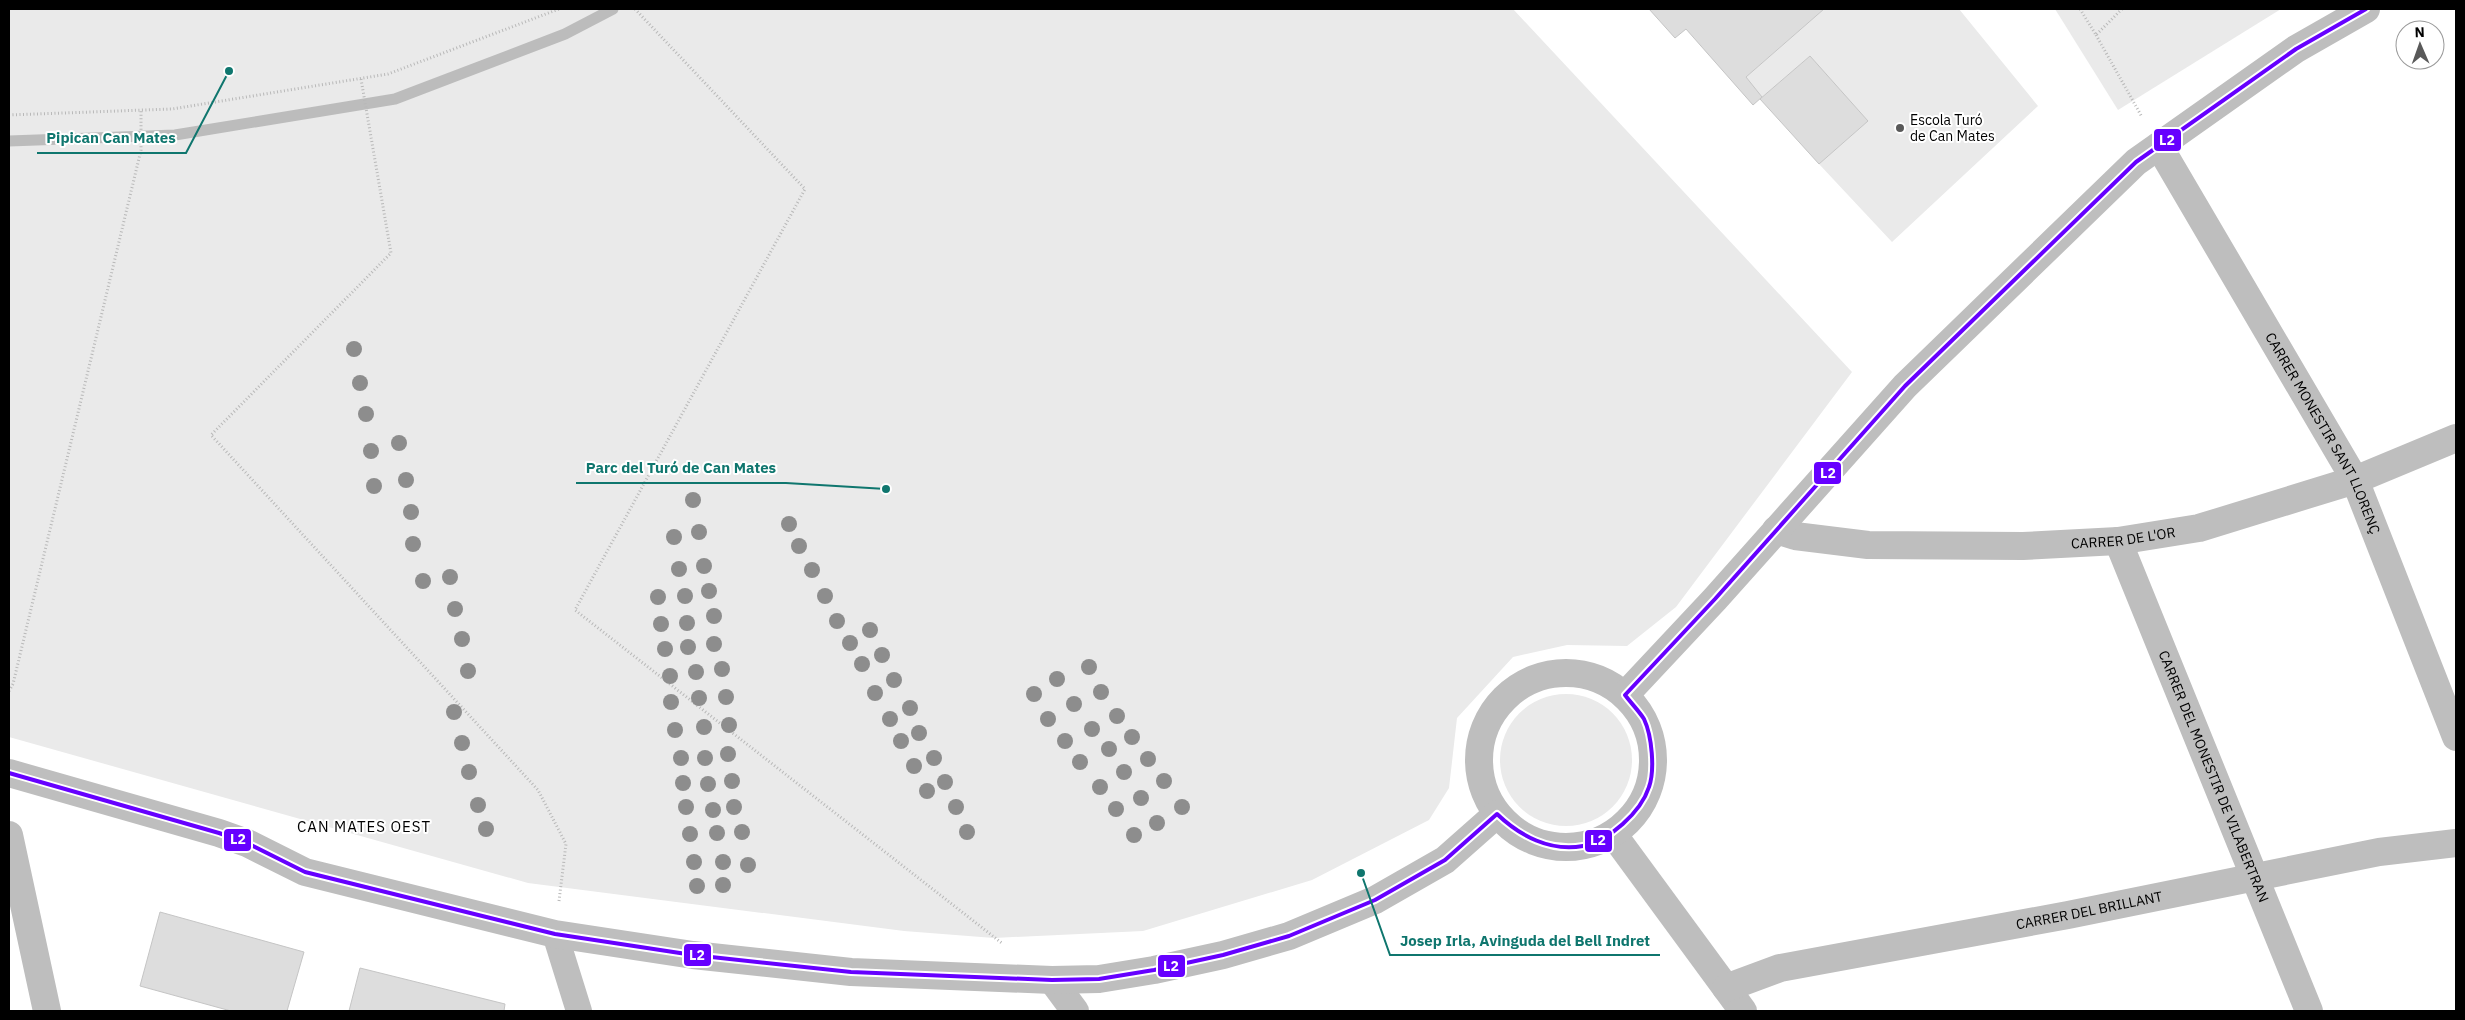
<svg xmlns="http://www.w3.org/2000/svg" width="2465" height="1020" font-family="'IBM Plex Sans',sans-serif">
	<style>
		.green { fill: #eaeaea }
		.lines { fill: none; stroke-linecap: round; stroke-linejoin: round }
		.stream { stroke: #bcbcbc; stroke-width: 11 }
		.building { fill: #ddd; stroke: #c5c5c5 }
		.path { stroke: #b8b8b8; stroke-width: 3; stroke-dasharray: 1 2.5; stroke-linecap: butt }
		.pedestrian { stroke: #bebebe; stroke-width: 26 }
		.minor { stroke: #bebebe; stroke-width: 28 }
		.tertiary { stroke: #bebebe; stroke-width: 28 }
		.bus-1-casing { stroke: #fff; stroke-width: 8 }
		.bus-1 { stroke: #60f; stroke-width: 4 }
		.tree { fill: #8d8d8d }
		.poi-dot { fill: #595959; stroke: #fff; stroke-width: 2 }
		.labels { text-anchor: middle; stroke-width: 4; stroke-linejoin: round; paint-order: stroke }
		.poi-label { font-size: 14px; fill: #000; stroke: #fff; text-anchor: start }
		.street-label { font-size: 14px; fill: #000; stroke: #fff }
		.neighbourhood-label { font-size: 15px; letter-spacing: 1px; fill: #000; stroke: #fff }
		.leader { fill: none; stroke: #0f766e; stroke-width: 2 }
		.callout-dot { fill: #0f766e; stroke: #fff; stroke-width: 2 }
		.callout-label { font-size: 15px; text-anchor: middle; font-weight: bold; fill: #0f766e; stroke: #fff; stroke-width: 4; stroke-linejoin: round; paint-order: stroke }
		.line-badge { stroke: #fff; stroke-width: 2 }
		.badge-label { font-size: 14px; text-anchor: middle; font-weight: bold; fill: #fff }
	</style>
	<rect width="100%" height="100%" fill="#fff"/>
	<g class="green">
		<path d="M9,9H1513L1852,372L1676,607L1627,646L1567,645L1513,657L1457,718L1449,788L1429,820L1312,880L1143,931L994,938L904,931L528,883L9,737Z"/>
		<path d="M1824,9H1959L2038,106L1892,242L1819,164L1868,121L1810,56L1762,97L1746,77Z"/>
		<path d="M2055,9H2281L2118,110Z"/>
		<circle cx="1566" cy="760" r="66"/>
	</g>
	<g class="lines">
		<path class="stream" d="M9,141L175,135L395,99L565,34L613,9"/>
	</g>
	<g class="building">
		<path d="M1649,9H1824L1746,77L1762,97L1753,105L1686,29L1675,38Z"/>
		<path d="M1810,56L1868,121L1819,164L1760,99Z"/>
		<path d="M160,912L304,952L287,1011H231L140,986Z"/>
		<path d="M360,968L505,1004L504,1011H349Z"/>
	</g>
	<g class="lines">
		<g class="path">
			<path d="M635,9L805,189L575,610L1003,944"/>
			<path d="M2080,9L2096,35L2122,9"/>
			<path d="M2096,35L2142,117"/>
			<path d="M361,79L391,253L211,435L538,790L566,844L559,901"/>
			<path d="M9,115L172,109L388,74L559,9"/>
			<path d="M9,691L13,684L141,150V110"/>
		</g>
		<path class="pedestrian" d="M555,934L579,1011"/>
		<g class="minor">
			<path id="s1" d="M2159,146L2355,480L2456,737"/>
			<path id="s2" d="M1776,530L1795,536L1868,545L2023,546L2118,541L2199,528L2355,480L2456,438"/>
			<path id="s3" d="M2118,541L2309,1011"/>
			<path d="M1613,834L1743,1011"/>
			<path d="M9,835L47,1011"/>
			<path d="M1052,980L1075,1011"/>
			<path id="s4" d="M1726,988L1780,968L2068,915L2379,852L2456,843"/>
		</g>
		<g class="tertiary">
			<circle cx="1566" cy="760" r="87"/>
			<path d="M1625,695L1715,599L1905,386L2136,162L2296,49L2366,9"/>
			<path d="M9,773L219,833L247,843L305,872L555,934L693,955L851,972L1052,980L1099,979L1154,970L1223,955L1289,936L1375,900L1445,860L1497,814"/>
		</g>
		<defs>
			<path id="bus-1" d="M9,773L219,833L247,843L305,872L555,934L693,955L851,972L1052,980L1099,979L1154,970L1223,955L1289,936L1375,900L1445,860L1497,814C1520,836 1550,852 1583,846C1609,841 1641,812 1649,787C1655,770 1652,736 1644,719C1639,711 1631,703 1625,695L1715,599L1905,386L2136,162L2296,49L2366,9"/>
		</defs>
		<use href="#bus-1" class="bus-1-casing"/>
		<use href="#bus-1" class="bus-1"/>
	</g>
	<g class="tree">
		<circle cx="354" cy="349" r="8"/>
		<circle cx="360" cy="383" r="8"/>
		<circle cx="366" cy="414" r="8"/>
		<circle cx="399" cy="443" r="8"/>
		<circle cx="371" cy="451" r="8"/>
		<circle cx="406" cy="480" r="8"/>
		<circle cx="374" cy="486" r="8"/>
		<circle cx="693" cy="500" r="8"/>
		<circle cx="411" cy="512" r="8"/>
		<circle cx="789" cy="524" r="8"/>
		<circle cx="699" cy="532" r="8"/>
		<circle cx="674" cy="537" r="8"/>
		<circle cx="413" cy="544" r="8"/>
		<circle cx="799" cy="546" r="8"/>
		<circle cx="704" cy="566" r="8"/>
		<circle cx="679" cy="569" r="8"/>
		<circle cx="812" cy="570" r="8"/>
		<circle cx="450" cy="577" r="8"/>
		<circle cx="423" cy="581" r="8"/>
		<circle cx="709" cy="591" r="8"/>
		<circle cx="685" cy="596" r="8"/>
		<circle cx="825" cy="596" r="8"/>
		<circle cx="658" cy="597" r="8"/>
		<circle cx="455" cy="609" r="8"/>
		<circle cx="714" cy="616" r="8"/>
		<circle cx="837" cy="621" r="8"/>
		<circle cx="687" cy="623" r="8"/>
		<circle cx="661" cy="624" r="8"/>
		<circle cx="870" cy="630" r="8"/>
		<circle cx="462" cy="639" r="8"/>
		<circle cx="850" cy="643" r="8"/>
		<circle cx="714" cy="644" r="8"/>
		<circle cx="688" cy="647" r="8"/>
		<circle cx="665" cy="649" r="8"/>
		<circle cx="882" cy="655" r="8"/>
		<circle cx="862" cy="664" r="8"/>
		<circle cx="1089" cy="667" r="8"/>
		<circle cx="722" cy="669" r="8"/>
		<circle cx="468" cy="671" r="8"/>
		<circle cx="696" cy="672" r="8"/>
		<circle cx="670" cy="676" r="8"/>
		<circle cx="1057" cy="679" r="8"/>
		<circle cx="894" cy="680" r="8"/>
		<circle cx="1101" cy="692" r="8"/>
		<circle cx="875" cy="693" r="8"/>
		<circle cx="1034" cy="694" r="8"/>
		<circle cx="726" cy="697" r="8"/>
		<circle cx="699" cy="698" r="8"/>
		<circle cx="671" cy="702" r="8"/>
		<circle cx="1074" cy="704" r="8"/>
		<circle cx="910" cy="708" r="8"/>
		<circle cx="454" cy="712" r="8"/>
		<circle cx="1117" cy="716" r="8"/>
		<circle cx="890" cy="719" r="8"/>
		<circle cx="1048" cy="719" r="8"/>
		<circle cx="729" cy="725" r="8"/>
		<circle cx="704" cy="727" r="8"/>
		<circle cx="1092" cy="729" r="8"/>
		<circle cx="675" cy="730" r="8"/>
		<circle cx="919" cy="733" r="8"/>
		<circle cx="1132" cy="737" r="8"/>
		<circle cx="901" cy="741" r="8"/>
		<circle cx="1065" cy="741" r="8"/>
		<circle cx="462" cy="743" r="8"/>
		<circle cx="1109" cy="749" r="8"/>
		<circle cx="728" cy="754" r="8"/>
		<circle cx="681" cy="758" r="8"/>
		<circle cx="705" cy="758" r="8"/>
		<circle cx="934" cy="758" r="8"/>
		<circle cx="1148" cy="759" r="8"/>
		<circle cx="1080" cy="762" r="8"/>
		<circle cx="914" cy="766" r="8"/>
		<circle cx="469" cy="772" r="8"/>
		<circle cx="1124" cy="772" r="8"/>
		<circle cx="732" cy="781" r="8"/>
		<circle cx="1164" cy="781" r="8"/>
		<circle cx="945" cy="782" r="8"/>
		<circle cx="683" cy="783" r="8"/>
		<circle cx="708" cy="784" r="8"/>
		<circle cx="1100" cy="787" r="8"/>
		<circle cx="927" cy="791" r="8"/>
		<circle cx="1141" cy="798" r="8"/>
		<circle cx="478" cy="805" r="8"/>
		<circle cx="686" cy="807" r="8"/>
		<circle cx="734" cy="807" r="8"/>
		<circle cx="956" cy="807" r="8"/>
		<circle cx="1182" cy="807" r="8"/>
		<circle cx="1116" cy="809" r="8"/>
		<circle cx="713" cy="810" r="8"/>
		<circle cx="1157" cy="823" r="8"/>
		<circle cx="486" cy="829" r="8"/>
		<circle cx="742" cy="832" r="8"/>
		<circle cx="967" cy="832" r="8"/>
		<circle cx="717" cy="833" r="8"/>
		<circle cx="690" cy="834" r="8"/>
		<circle cx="1134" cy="835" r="8"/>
		<circle cx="694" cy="862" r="8"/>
		<circle cx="723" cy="862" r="8"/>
		<circle cx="748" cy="865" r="8"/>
		<circle cx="723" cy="885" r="8"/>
		<circle cx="697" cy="886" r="8"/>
	</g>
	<circle class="poi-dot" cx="1900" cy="128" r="5"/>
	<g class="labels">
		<g class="poi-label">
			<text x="1910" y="125">Escola Turó<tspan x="1910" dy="16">de Can Mates</tspan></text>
		</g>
		<g class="street-label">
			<text dy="5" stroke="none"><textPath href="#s1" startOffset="331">CARRER MONESTIR SANT LLORENÇ</textPath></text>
			<text dy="5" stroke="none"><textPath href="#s2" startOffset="349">CARRER DE L'OR</textPath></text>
			<text dy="5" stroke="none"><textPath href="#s3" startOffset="254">CARRER DEL MONESTIR DE VILABERTRAN</textPath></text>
			<text dy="5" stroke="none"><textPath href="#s4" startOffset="372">CARRER DEL BRILLANT</textPath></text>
		</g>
		<g class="neighbourhood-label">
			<text x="364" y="832">CAN MATES OEST</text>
		</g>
	</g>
	<path class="leader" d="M229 71L186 153H37M886 489L786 483H576M1361 873L1390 955H1660"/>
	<g class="callout-dot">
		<circle cx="229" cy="71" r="5"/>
		<circle cx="886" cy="489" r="5"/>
		<circle cx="1361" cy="873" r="5"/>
	</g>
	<g class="callout-label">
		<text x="111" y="143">Pipican Can Mates</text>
		<text x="681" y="473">Parc del Turó de Can Mates</text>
		<text x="1525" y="946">Josep Irla, Avinguda del Bell Indret</text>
	</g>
	<g class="line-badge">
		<rect x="2153" y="128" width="29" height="24" rx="5" fill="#60f"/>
		<rect x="1813" y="461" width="29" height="24" rx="5" fill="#60f"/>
		<rect x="223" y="828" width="29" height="24" rx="5" fill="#60f"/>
		<rect x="1584" y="829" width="29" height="24" rx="5" fill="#60f"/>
		<rect x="683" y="943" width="29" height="24" rx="5" fill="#60f"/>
		<rect x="1157" y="954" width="29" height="24" rx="5" fill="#60f"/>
	</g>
	<g class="badge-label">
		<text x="2167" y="145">L2</text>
		<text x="1828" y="478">L2</text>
		<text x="238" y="844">L2</text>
		<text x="1598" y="845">L2</text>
		<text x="697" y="960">L2</text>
		<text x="1171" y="971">L2</text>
	</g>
	<rect width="2465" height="1020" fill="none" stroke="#000000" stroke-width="20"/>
	<g transform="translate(2420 45) rotate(358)"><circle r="24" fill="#ffffff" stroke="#999999"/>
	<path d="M0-4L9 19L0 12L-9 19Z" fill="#595959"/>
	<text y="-8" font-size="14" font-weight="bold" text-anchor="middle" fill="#000000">N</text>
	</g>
</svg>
